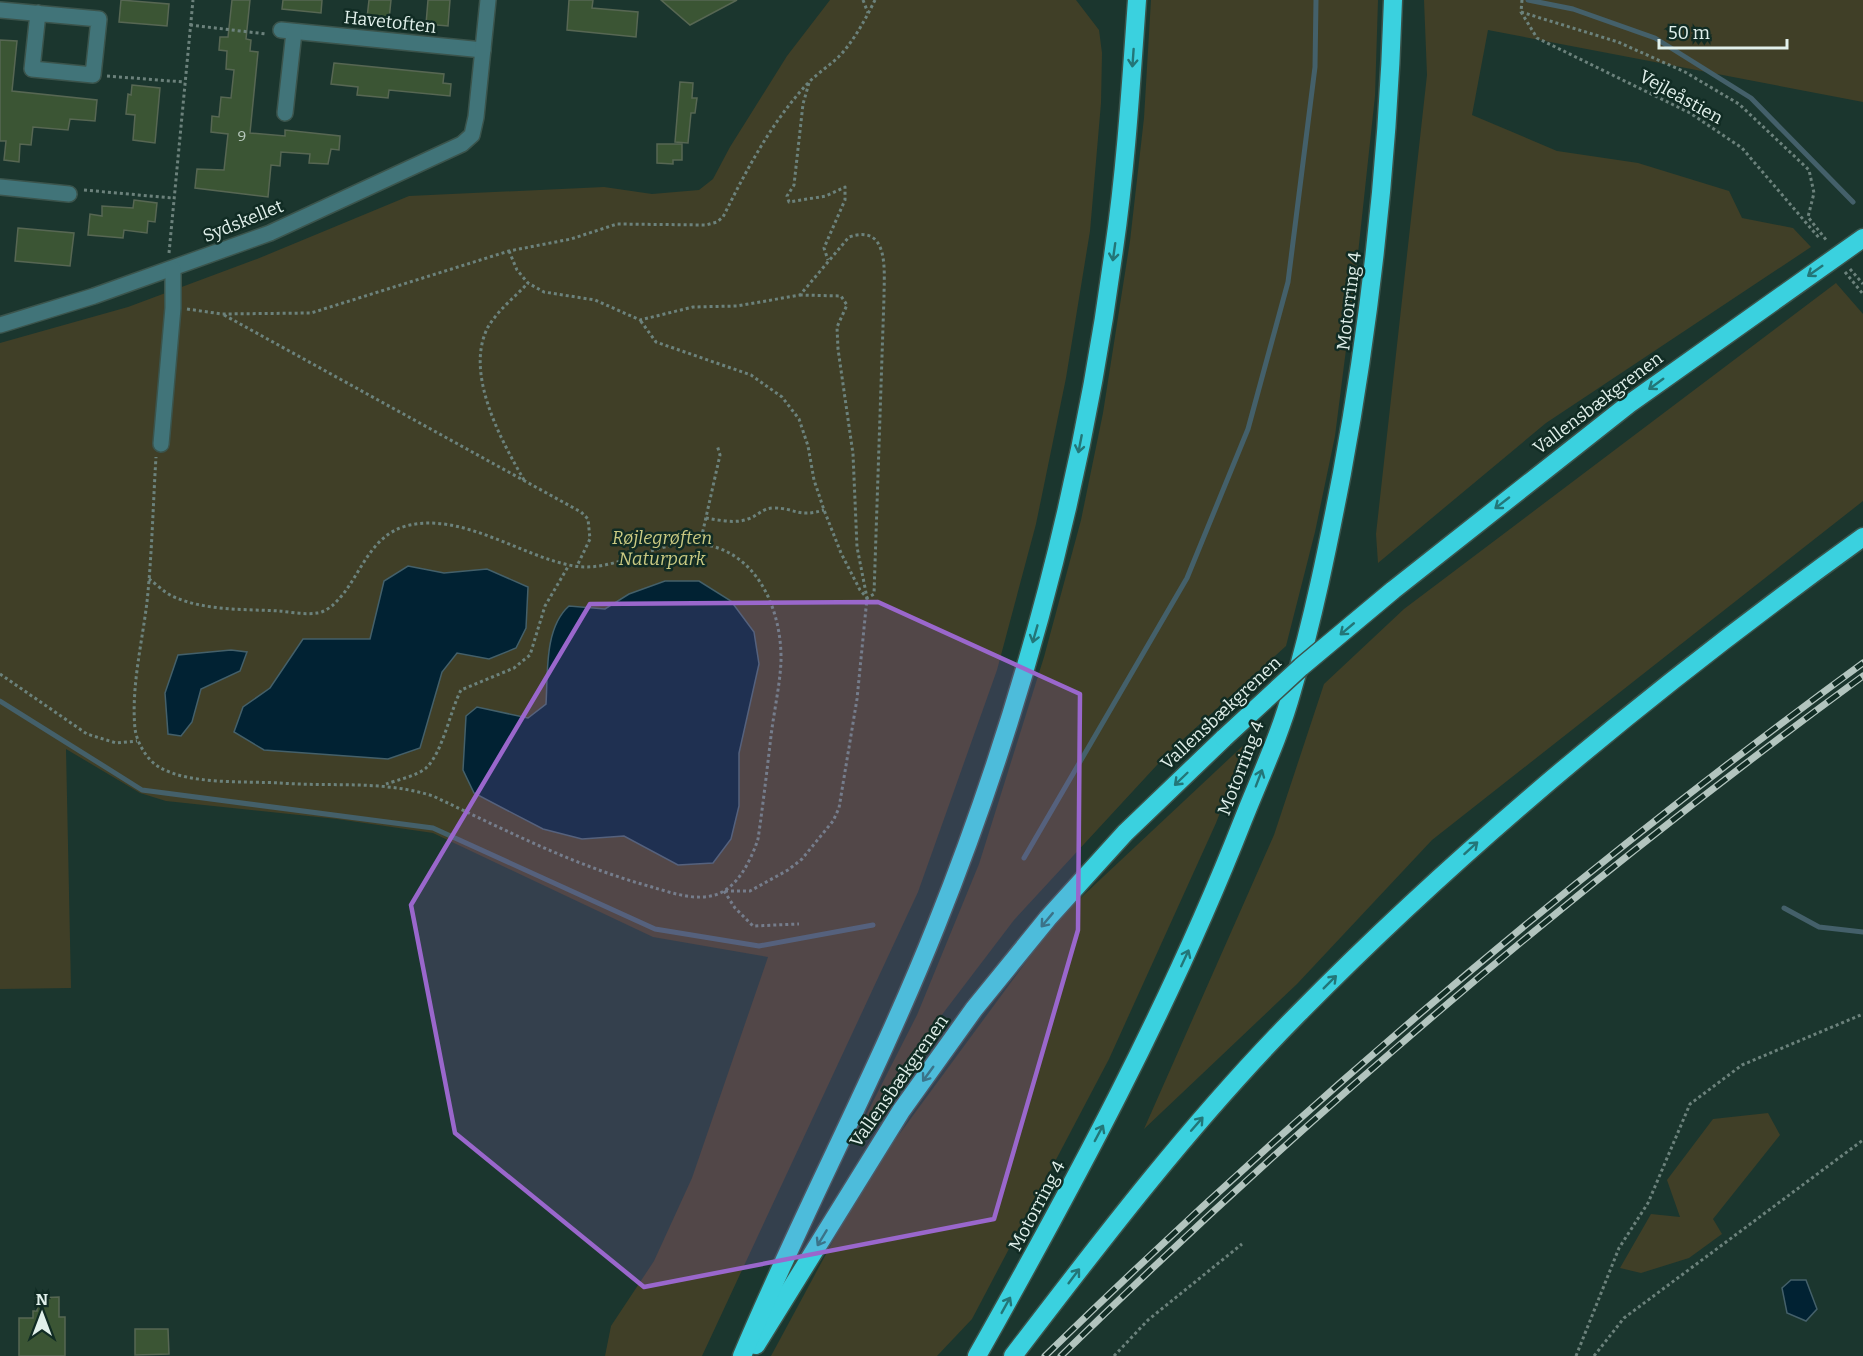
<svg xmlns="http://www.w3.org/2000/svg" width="1863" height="1356" font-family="Bitter,serif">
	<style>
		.green { fill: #403f27 }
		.water { fill: #012233; stroke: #44606a; stroke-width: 1.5 }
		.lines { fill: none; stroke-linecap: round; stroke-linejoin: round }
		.stream { stroke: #44606a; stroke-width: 5 }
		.building { fill: #3b5534; stroke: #576753; stroke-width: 1.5 }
		.minor-casing { stroke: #3b544c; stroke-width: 18 }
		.highway-casing { stroke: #3b544c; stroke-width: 21 }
		.path { stroke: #6c827c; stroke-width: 3; stroke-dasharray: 3 3; stroke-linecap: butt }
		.minor { stroke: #417479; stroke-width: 15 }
		.highway { stroke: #3ad1df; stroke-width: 18 }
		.rail-casing { stroke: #b2c4be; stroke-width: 7 }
		.rail { stroke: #112c24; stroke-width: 4.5; stroke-dasharray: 14; stroke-linecap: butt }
		.highway-bridge-casing { stroke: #3b544c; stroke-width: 21; stroke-linecap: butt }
		.highway-bridge { stroke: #3ad1df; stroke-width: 18 }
		.oneway { stroke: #237678 }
		.marked { fill: #9a67cc; fill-opacity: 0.2; stroke: #9a67cc; stroke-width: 4.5; stroke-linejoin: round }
		.labels { text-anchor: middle; stroke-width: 5; stroke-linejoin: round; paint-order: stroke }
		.number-label { font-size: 15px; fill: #b8c9bd }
		.street-label { font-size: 18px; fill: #e1f0eb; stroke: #112c24 }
		.park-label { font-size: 18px; font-style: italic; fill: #cccb83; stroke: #112c24 }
	</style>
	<rect width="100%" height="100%" fill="#1b362e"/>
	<g class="green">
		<path d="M830,0H1076L1099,30L1102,53L1101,103L1090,231L1066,378L1036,524L997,670L918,892L702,1356H605L611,1326L654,1261L692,1178L768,957L653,937L433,833L337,819L166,801L140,793L66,749L71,988L0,989V343L128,307L257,259L409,196L604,187L652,194L699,190L713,179L730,147L787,56Z"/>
		<path d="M1151,0H1378L1375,96L1357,263L1335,436L1315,532L1286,646L1169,752L1014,920L909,1058L866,1130L860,1127L917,1015L979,864L1044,657L1081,520L1103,413L1130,241L1144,118Z"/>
		<path d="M1424,0H1863V102L1488,30L1472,115L1557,151L1638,163L1729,191L1742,218L1793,228L1811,247L1546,423L1378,563L1376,534L1427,75Z"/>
		<path d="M1836,283L1863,314V501L1432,840L1297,984L1144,1129L1274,835L1324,684L1404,609Z"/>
		<path d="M1248,741L1216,823L1109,1059L972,1319L937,1356H771L867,1178L1056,921Z"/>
		<path d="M1768,1113L1780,1135L1713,1219L1722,1234L1689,1258L1641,1273L1620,1268L1651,1214L1680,1217L1667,1180L1713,1119Z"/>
	</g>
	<g class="water">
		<path d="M408,566L444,573L487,569L528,587L526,628L516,648L489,659L457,653L442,672L420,748L388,759L264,750L234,732L243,707L270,688L303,639H370L384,581Z"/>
		<path d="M665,581H699L731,601L754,632L759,664L739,753V806L731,839L713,863L678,865L624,836L582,839L543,829L474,793L463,770L466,716L477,707L528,718L546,704C548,674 544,628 569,606L605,609L629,594Z"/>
		<path d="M231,650L247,652L240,671L201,689L192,722L181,736L168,734L165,693L178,655Z"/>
		<path d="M1791,1280H1806L1817,1309L1806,1321L1787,1313L1782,1288Z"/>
	</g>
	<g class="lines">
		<g class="stream">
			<path d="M1528,0L1573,9L1655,38L1751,98L1853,202"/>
			<path d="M0,701L142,790L433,828L655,929L759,946L873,925"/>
			<path d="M1024,858L1187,578L1248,429L1288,282L1315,67L1316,0"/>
			<path d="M1784,908L1819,927L1863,932"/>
		</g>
	</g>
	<g class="building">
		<path d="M121,0L169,4L167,26L119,22Z"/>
		<path d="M232,0H250L246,39L251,40L250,51L258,52L250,133L285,136V130L340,136L339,150L331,149L328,164L309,163L310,154L281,152L280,166L271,165L268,197L195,188L197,169L224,170L228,134L211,132L212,116L219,117L221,97L231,98L234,70L226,69L227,51L219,50L220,37H228Z"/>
		<path d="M283,0H322L321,13L282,9Z"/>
		<path d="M369,0H391L389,20L367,18Z"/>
		<path d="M428,0H450L448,26L426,24Z"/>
		<path d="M569,0H593L592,8L638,12L636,37L567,30Z"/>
		<path d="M661,0H737L690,25Z"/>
		<path d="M0,40L17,41L12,91L97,100L95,121L70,119L68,130L33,127L31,145L20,144L19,162L4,160L6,141H0Z"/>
		<path d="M334,63L444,74L443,83L451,84L450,96L389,90L388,98L357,95L358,87L331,84Z"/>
		<path d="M680,82L693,83L692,98H697L695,113H691L688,143L675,142Z"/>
		<path d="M132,85L160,88L155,143L133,140L135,115L126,114L128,94L131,95Z"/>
		<path d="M657,144H682V160H673V164L657,163Z"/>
		<path d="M134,200L157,203L155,222L148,221L147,233L124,230L123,238L88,235L90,214L102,216V206L133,208Z"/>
		<path d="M18,228L74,233L70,266L15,261Z"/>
		<path d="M59,1297V1317H65V1356H19V1318H33V1311H37V1298Z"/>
		<path d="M135,1329H168L169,1354L135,1355Z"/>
	</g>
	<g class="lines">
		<defs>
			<g id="minor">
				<path d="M0,10L99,19L93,75L32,69L38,13"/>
				<path d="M281,30L483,50"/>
				<path d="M285,113L294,32"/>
				<path d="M0,187L69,194"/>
				<path d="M0,325L94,296L270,233L462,144L472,135L476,117L488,0"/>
				<path d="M161,444L173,308V269"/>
			</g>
			<g id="highway">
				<path d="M1392,591L1629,404L1863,238"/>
				<path d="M756,1345L901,1111L974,1009L1048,918L1125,833L1224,738"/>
				<path d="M742,1356C803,1211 878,1072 936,926C1023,709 1083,481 1114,249C1126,167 1131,83 1137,0"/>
				<path d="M977,1356C1075,1182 1170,1006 1243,820C1260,777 1280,735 1292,691C1313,620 1328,546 1342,473C1371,316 1388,160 1393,0"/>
				<path d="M1013,1356C1103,1238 1194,1119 1299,1013C1472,837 1663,681 1863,537"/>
			</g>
		</defs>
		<use href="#minor" class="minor-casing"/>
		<use href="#highway" class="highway-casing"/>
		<g class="path">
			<path d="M863,0L868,13"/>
			<path d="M1522,0L1521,12L1537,38L1690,113L1742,148L1820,239"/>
			<path d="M1521,12L1618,42L1685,72L1739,104L1809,170L1814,193L1808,217L1827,241"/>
			<path d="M190,25L266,34"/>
			<path d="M107,76L184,82"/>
			<path d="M809,83L803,104L794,185L787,196L789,202L826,196L845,187V200L824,248L828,260"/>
			<path d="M84,190L172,198"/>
			<path d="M509,251L517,270L528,283L544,292L595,300L640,320L693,307L737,306L800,295L849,237C890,223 884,272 884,297L874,594L867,598L860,590L841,553L824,510L814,480L808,446L799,419L782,397L751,375L656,342L640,320"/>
			<path d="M169,253L193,0"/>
			<path d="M1850,269L1863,284"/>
			<path d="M1845,272L1863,294"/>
			<path d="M187,309L222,314L311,313L509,251L571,239L617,224L706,225L717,222L723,217C747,169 772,121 809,82C820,71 834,63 844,51C857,35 866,18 875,0"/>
			<path d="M224,315L581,512L588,519L590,539L577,566"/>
			<path d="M524,480C501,440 464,373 488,327C498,310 515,297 528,283"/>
			<path d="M706,518C719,520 735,524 748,519C758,516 762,508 774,508C796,508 797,518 824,510"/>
			<path d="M700,544L720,455L717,445"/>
			<path d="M149,579C156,584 164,592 172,596C204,611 244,609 279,611C291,612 305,615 317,613C322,613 330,608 334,604C360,580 367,537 406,526C461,511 522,557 574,566C617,573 656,539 700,544C757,550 782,610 781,661C780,685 774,711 771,736C767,770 763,805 758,839C751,860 738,888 715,895C695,901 672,893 652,887C575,866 505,830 433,796C383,780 332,787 280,783C245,781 189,785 159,767C147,760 137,743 135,729C131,688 142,643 147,602C152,554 153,505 156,457"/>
			<path d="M0,674L87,734L116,743L137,741"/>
			<path d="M386,784C397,780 417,776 426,768C443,752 450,711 461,690L514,668L530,655L545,606L569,565"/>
			<path d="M724,891L735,908L753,926L799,924"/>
			<path d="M725,891H750L788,870L802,859L833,821L839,808L857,699L867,598L857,547L853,454L838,349L837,327L847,305L841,296L800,295"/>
			<path d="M1114,1356L1148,1320L1242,1244"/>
			<path d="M1576,1356L1619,1248L1648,1203L1690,1104L1742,1065L1863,1014"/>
			<path d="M1594,1356L1624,1318L1863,1140"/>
		</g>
		<use href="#minor" class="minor"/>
		<use href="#highway" class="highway"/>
		<defs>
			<g id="rail">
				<path d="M1045,1356C1302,1106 1574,874 1863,663"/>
				<path d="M1061,1356C1312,1111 1580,883 1863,676"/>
			</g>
		</defs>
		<use href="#rail" class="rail-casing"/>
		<use href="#rail" class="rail"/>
		<defs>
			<path id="highway-bridge" d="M1224,738L1301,667L1392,591"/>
		</defs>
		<use href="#highway-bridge" class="highway-bridge-casing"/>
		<use href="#highway-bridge" class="highway-bridge"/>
	</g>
	<defs><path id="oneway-shaft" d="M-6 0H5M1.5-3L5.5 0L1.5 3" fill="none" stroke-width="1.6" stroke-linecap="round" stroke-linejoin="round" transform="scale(1.5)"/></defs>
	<g class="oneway">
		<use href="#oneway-shaft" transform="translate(1133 58) rotate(94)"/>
		<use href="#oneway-shaft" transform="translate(1114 252) rotate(98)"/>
		<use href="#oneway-shaft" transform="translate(1815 271) rotate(145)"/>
		<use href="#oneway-shaft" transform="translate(1656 384) rotate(144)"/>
		<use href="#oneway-shaft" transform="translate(1080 444) rotate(101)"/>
		<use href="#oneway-shaft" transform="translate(1502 503) rotate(142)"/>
		<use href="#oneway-shaft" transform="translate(1347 629) rotate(140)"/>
		<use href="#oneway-shaft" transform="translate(1035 634) rotate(106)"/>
		<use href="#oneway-shaft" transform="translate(1259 778) rotate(-69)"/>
		<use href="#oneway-shaft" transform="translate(1181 779) rotate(136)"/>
		<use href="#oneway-shaft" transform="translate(1471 848) rotate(-42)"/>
		<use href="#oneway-shaft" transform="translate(1047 920) rotate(130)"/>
		<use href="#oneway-shaft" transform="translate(1185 958) rotate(-65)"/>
		<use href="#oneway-shaft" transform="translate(1330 982) rotate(-45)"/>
		<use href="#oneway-shaft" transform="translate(928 1074) rotate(126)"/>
		<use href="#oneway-shaft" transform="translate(1197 1124) rotate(-49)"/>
		<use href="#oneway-shaft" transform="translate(1099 1133) rotate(-62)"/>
		<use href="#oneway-shaft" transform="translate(822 1238) rotate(121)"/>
		<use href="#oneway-shaft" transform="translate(1074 1276) rotate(-53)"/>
		<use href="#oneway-shaft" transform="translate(1006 1305) rotate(-61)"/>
	</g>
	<path class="marked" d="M878,602L1080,694L1078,930L994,1219L644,1287L455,1133L411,905L590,604Z"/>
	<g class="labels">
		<g class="number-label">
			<text x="242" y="141">9</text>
		</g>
		<g class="street-label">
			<text transform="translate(390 22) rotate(6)" y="6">Havetoften</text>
			<text transform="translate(1681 97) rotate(29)" y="6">Vejleåstien</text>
			<text transform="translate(243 221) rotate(-22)" y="6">Sydskellet</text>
			<text transform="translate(1349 301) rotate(-83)" y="6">Motorring 4</text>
			<text transform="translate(1598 403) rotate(-37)" y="6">Vallensbækgrenen</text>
			<text transform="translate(1221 713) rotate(-43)" y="6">Vallensbækgrenen</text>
			<text transform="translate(1241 768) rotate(-69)" y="6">Motorring 4</text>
			<text transform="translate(899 1081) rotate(-55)" y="6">Vallensbækgrenen</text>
			<text transform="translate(1037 1206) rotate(-62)" y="6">Motorring 4</text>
		</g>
		<g class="park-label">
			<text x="662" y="544">Røjlegrøften<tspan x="662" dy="21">Naturpark</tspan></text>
		</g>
	</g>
	<g transform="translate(42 1314)" stroke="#112c24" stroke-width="4.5" paint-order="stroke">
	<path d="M0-4.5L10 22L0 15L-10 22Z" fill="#e1f0eb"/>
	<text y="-9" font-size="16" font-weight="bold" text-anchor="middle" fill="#e1f0eb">N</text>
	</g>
	<path d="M1659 39v9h128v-9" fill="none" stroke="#e1f0eb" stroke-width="3"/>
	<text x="1668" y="39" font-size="18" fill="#e1f0eb" stroke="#112c24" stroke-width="4.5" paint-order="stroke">50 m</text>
</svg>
